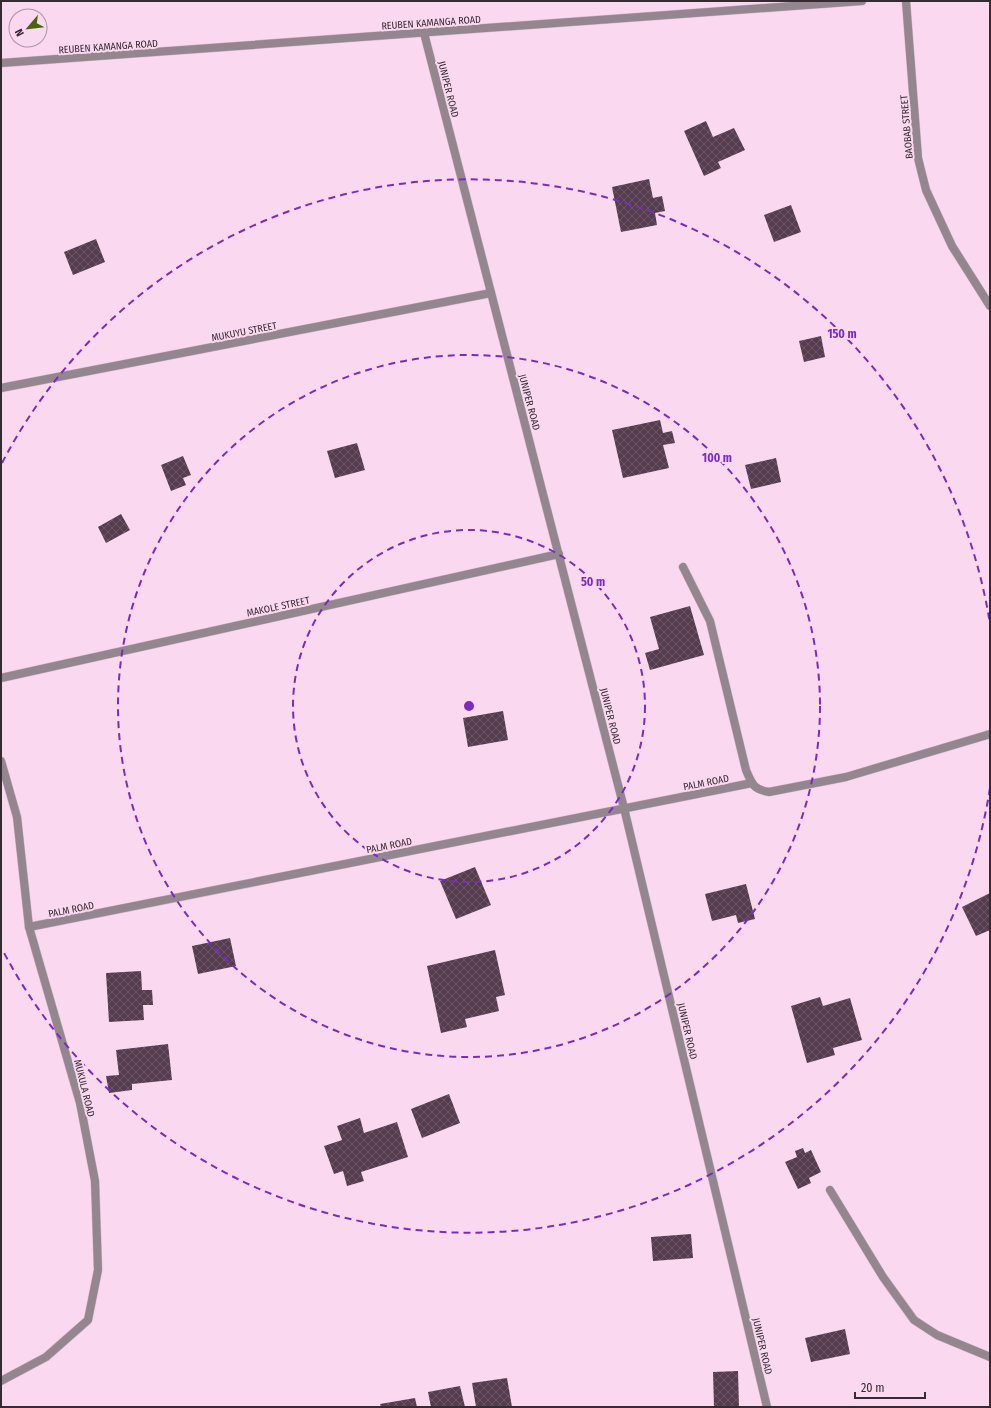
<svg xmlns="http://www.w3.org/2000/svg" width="991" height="1408" font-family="'Fira Sans Condensed',sans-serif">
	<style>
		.building { fill: url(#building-cross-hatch) }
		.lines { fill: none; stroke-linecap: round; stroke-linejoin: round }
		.street-casing { stroke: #d3b6ca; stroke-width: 9 }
		.street { stroke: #94868f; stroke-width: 8 }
		.ring { fill: none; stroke: #7b2cbf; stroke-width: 2; stroke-dasharray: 7 5 }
		.labels { text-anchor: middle; stroke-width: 4; stroke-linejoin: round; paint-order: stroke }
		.street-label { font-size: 10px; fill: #372a33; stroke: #fad9f0 }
		.centre { fill: #7b2cbf; stroke: #fad9f0; stroke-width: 2 }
		.ring-label { font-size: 12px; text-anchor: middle; font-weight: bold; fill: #7b2cbf; stroke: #fad9f0; stroke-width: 4; stroke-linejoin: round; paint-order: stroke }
	</style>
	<defs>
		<pattern id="building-cross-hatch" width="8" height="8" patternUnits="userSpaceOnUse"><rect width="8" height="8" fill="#563c4f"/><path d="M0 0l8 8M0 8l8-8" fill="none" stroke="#6c5666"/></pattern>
	</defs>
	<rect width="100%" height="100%" fill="#fad9f0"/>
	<g class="building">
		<path d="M706,121L713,137L734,128L745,150L718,162L721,168L704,176L684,131Z"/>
		<path d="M649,179L653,198L662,196L665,211L655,213L657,225L621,232L612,187Z"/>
		<path d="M791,205L801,232L774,242L764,215Z"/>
		<path d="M96,239L105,262L73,275L64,252Z"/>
		<path d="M821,336L825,357L804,362L799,341Z"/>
		<path d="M660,420L663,433L672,431L675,443L663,445L669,468L623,478L612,430Z"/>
		<path d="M357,443L365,470L335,478L327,451Z"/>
		<path d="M183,456L191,475L183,478L186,485L171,491L161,465Z"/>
		<path d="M776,458L781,482L751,489L745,465Z"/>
		<path d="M121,514L130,530L106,543L98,527Z"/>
		<path d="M690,606L704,655L650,670L645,653L659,649L650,617Z"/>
		<path d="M503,711L508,740L468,747L463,718Z"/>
		<path d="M475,867L491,905L456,919L440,881Z"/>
		<path d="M746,884L755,919L738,923L736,915L712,921L705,894Z"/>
		<path d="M990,893V930L976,936L962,907Z"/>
		<path d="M230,938L236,966L198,974L192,946Z"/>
		<path d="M495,950L505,995L496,997L499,1011L465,1019L467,1027L441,1033L427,966Z"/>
		<path d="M141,971L142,990H152L153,1005H143L144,1020L109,1022L106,973Z"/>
		<path d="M820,997L823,1006L850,998L862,1040L833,1048L835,1055L807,1063L791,1006Z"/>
		<path d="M168,1044L172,1080L132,1084V1090L109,1093L106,1076L119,1075L116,1050Z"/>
		<path d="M449,1094L460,1123L422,1138L411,1109Z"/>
		<path d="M360,1118L364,1133L397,1122L408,1157L361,1172L364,1181L347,1186L343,1171L334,1174L324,1146L342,1140L337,1126Z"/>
		<path d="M803,1148L805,1153L811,1150L821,1172L809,1178L811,1183L798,1189L785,1162L797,1157L795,1151Z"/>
		<path d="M691,1234L693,1258L653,1261L651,1237Z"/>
		<path d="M845,1329L850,1354L811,1362L805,1338Z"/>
		<path d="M738,1371L739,1407H714L713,1372Z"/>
		<path d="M507,1378L512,1407H476L472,1383Z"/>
		<path d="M460,1386L465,1407H431L428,1392Z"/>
		<path d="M415,1398L417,1407H381L380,1404Z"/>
	</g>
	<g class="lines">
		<defs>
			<g id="street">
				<path d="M906,1L918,158L926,190L952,246L990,306"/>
				<path d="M424,33L624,808L767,1407"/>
				<path d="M1,63L862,1"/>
				<path d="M1,388L491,293"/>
				<path d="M683,567L710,621L746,770C752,784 753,789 769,792L846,777L990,734"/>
				<path d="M1,678L559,554"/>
				<path d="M1,761L17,817L29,927L80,1103L95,1181L98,1270L88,1320L46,1357L1,1381"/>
				<path d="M29,927L752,783"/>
				<path d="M830,1190L883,1277L914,1320L937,1335L990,1357"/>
			</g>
		</defs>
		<use href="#street" class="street-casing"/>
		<use href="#street" class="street"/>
	</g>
	<g class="ring">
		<circle cx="469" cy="706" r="176"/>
		<circle cx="469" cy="706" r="351"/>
		<path d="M990 788A527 527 0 0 1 2 949M2 463A527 527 0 0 1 990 624"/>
	</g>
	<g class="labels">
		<g class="street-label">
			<text transform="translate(431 22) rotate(-4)" y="4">REUBEN KAMANGA ROAD</text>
			<text transform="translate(108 46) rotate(-4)" y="4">REUBEN KAMANGA ROAD</text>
			<text transform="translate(449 89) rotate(76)" y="4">JUNIPER ROAD</text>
			<text transform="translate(906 127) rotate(-95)" y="4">BAOBAB STREET</text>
			<text transform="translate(244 331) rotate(-11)" y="4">MUKUYU STREET</text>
			<text transform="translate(530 402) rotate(75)" y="4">JUNIPER ROAD</text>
			<text transform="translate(278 606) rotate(-12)" y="4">MAKOLE STREET</text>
			<text transform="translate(611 716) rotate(76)" y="4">JUNIPER ROAD</text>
			<text transform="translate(706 782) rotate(-11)" y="4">PALM ROAD</text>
			<text transform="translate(389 845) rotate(-11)" y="4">PALM ROAD</text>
			<text transform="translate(71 909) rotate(-11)" y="4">PALM ROAD</text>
			<text transform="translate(688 1031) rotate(77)" y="4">JUNIPER ROAD</text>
			<text transform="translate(85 1088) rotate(76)" y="4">MUKULA ROAD</text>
			<text transform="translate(763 1346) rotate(77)" y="4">JUNIPER ROAD</text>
		</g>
	</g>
	<circle cx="469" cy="706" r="6" class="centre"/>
	<g class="ring-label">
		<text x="842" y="338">150 m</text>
		<text x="717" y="462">100 m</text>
		<text x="593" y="586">50 m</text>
	</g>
	<rect width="991" height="1408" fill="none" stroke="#372a33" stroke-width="4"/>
	<g transform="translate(28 28) rotate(242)"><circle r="19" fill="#fad9f0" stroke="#ac93a4"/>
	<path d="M0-3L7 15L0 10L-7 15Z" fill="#476212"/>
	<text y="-6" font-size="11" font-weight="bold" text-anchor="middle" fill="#372a33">N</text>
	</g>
	<path d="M855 1392v6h70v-6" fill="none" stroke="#372a33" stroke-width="2"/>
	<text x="861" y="1392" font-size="12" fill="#372a33" stroke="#fad9f0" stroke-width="3" paint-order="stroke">20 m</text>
</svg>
